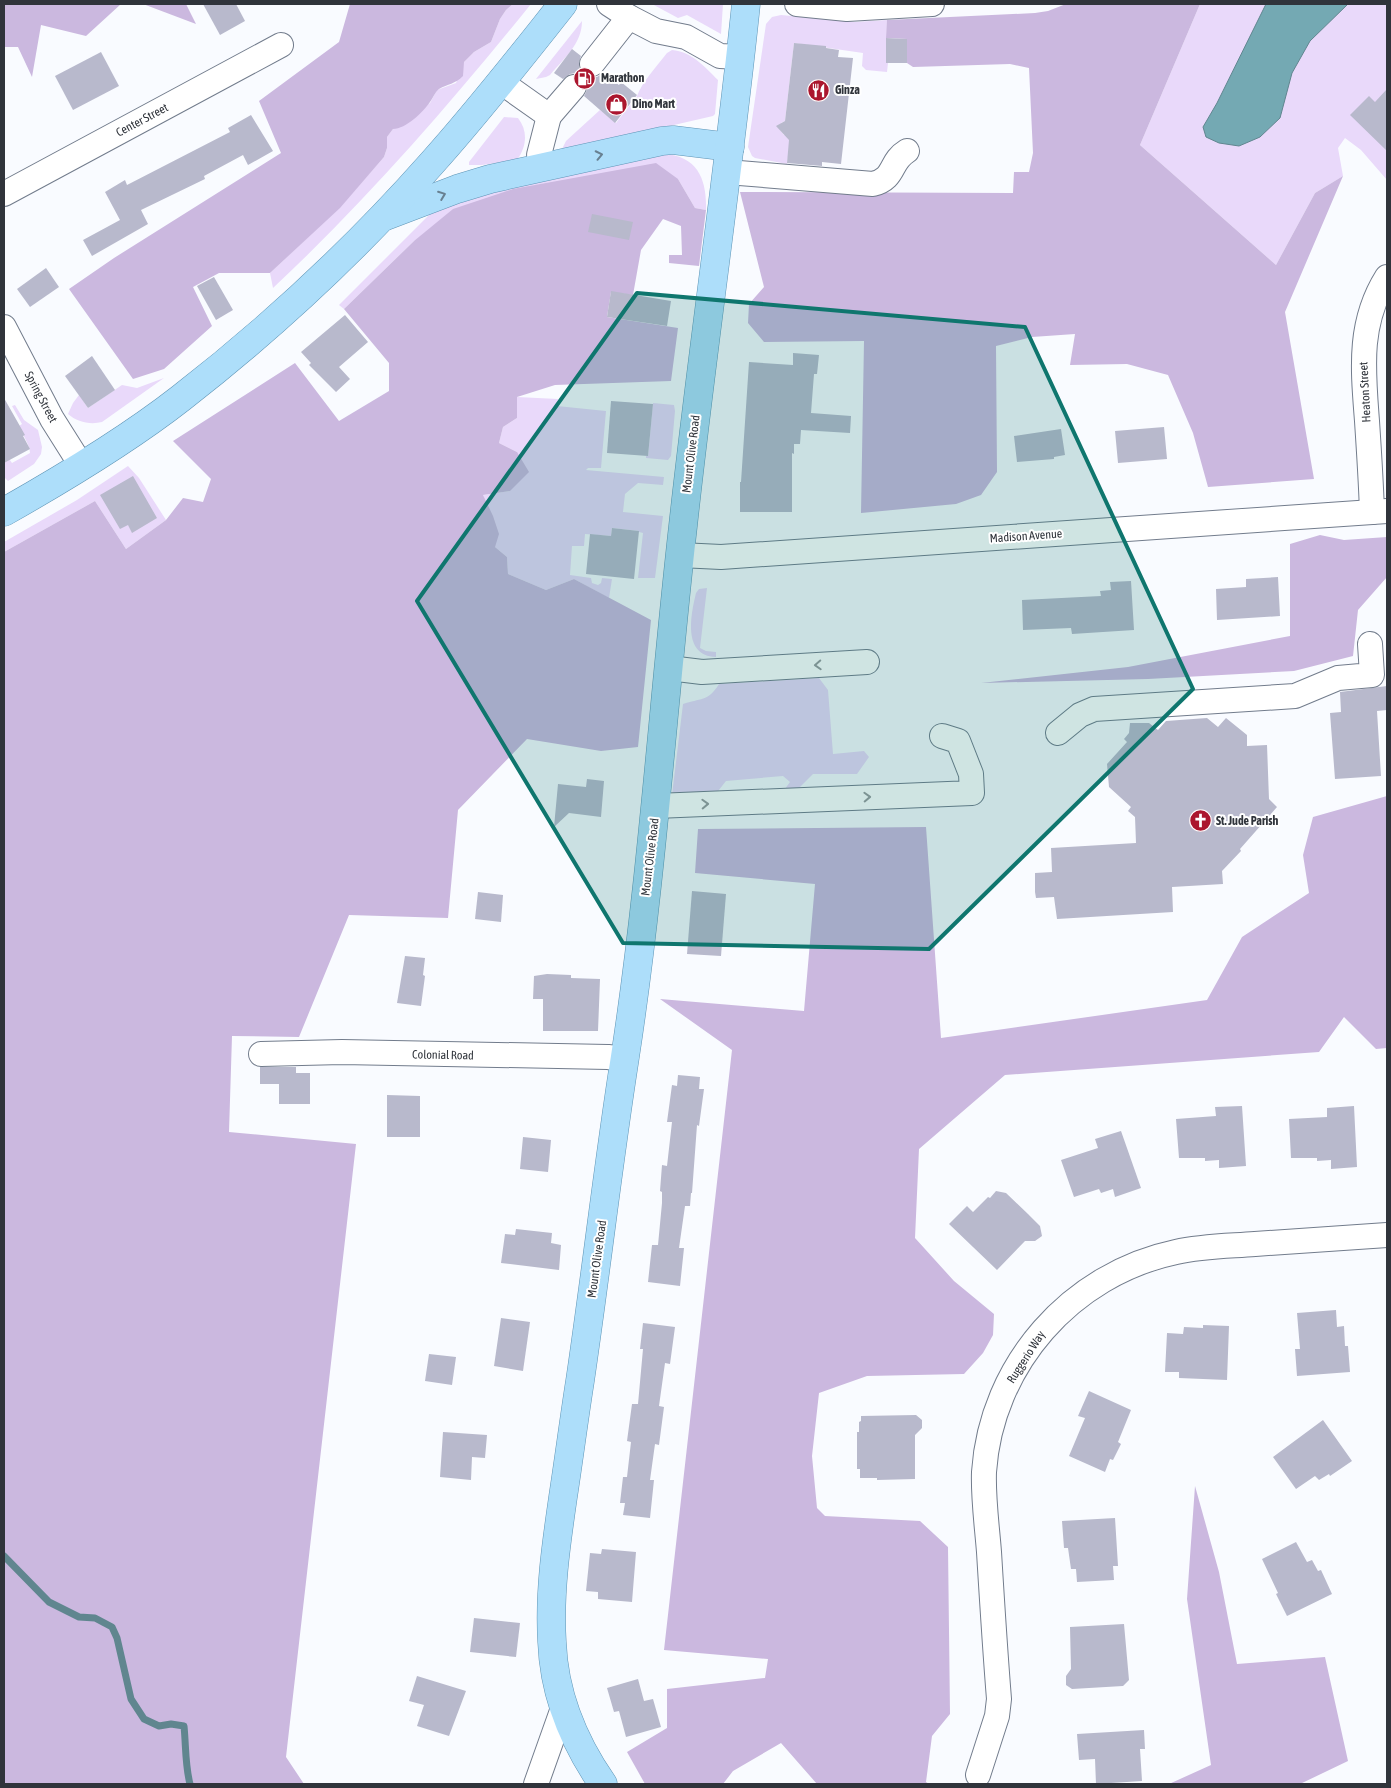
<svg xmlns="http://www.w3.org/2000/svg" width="1391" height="1788" font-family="'Asap Condensed',sans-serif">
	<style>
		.green { fill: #e9d9fa }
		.forest { fill: #cbb8df }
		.water { fill: #74a9b3; stroke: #60868f }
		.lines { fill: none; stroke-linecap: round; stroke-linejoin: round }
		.stream { stroke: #60868f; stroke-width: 7 }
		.building { fill: #b8b9cc }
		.minor-casing { stroke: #727c8c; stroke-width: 26 }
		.major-casing { stroke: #5e94b5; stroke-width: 29 }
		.minor { stroke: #fff; stroke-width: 24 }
		.major { stroke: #addefa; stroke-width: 28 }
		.oneway { stroke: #688091 }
		.oneway2 { stroke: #989a9d }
		.marked { fill: #0f766e; fill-opacity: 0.2; stroke: #0f766e; stroke-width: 4; stroke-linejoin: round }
		.labels { text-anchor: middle; stroke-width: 4; stroke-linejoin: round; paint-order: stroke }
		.poi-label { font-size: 12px; font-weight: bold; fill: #30343b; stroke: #fff; text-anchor: start }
		.street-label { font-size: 12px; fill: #30343b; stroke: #fff }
	</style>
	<rect width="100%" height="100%" fill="#f9fbff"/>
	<g class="green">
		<path d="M513,4H531C450,104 367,200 273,288L270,273L339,208L384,157L387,148V137L393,129L430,103L437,90L456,83L464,62L474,52L491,42L500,19L506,10Z"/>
		<path d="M652,4H723L721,34L687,15L678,18Z"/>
		<path d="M1200,4H1387V180L1361,150L1345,138L1338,148L1343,176L1315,193L1276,265L1140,145Z"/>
		<path d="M781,15L854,22L887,20L886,62L888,63L887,72L866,70L862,66L863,53L794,43L785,121L781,123L780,130L784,135H791L787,164L755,158L752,156L748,147L766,24L772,17Z"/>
		<path d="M582,21C582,44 564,58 550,75L546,77L536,79Z"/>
		<path d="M672,50C692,52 704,66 718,80L715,114L713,116L561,151L566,141L600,110L616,123L637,96C642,82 657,66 667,53Z"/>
		<path d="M504,117L518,118C528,131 527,146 517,160L482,165H469V162Z"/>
		<path d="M664,154C698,156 707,180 706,210L695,208L678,179L414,241L344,309L339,305L432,212L479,195Z"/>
		<path d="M164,378L102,422C90,425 77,422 68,414L73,403L79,395L88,408L122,385L137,388Z"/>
		<path d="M517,397L558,399L557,406L606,411L601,468H588L586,470L664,477L663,485L638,483L625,494L623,512L663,516L655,578H638L643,533L639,532V531L612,528L611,536L585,534L584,546H572L570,575L591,578L592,583L598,585L601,583L602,578L612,579L609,598L574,579L546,590L508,574L507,557L495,547L483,495L510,491L517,452L499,443L503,427L517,418Z"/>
		<path d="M653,403L674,405L675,411L671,456L668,460L646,458V456H648Z"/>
		<path d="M15,405L24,420L38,430L42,447L41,454L34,464L8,481L4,477V452L12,463L30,453C30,445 22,434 19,426L22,424L12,406Z"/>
		<path d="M128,466L139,478L166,520L126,549L95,501L4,552V542L77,500Z"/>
		<path d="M707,588L700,648L706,651L716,652V657C682,656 691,614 696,593L699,589Z"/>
		<path d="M819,678L828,690L833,754L864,751L869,757L857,774H813L791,796L779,797L790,782L783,776L726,781L715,795H672L683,704C700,698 708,702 719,684Z"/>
	</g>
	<g class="forest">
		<path d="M4,4H121L86,36L41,25L32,77L18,47H4Z"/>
		<path d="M143,4H186L196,24Z"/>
		<path d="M350,4H513L506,10L500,19L491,42L474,52L464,62L463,76C455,84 448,84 439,89C435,92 433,98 430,102C423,112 406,129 393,129L387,137V148L384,157L340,208L270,273H219L193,287L212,326L164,369L133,379L69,289L114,258L281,153L259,101L339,42Z"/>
		<path d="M1066,4H1200L1140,145L1276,265L1315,193L1343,176L1285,312L1314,479L1208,487L1193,433L1168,375L1127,364L1070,365L1075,334L1032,337L996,346L997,472L981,495L956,504L861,513L864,341L764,342L748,323L749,304L764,287L740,192L1013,193L1014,172H1029L1033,153L1029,68L1010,64L913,67L907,63V39L886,38L887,20L1035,13L1048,11Z"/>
		<path d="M656,163L678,179L695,208L706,210L699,266L669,263V255H682L681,226L663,219L641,250L633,295L611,292L607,317L678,328L671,381L555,385L517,397V418L503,427L499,443L517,452L529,472L510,491L483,495L493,516L499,534L495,547L507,557L508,574L546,590L574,579L651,620L638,747L601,751L527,739L458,810L448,918L349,915L299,1037L232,1036L229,1132L356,1144L286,1757L304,1784H4V552L95,501L126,549L166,520L183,498L203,502L211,479L173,441L295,363L339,421L389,391V363L344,309L414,241L453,209L513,189Z"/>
		<path d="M1320,535L1344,540L1387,537V577L1358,610L1353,656L1294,671L1148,679L981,683L1128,667L1290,636V544Z"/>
		<path d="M1387,796V1048L1376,1049L1344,1017L1319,1052L1005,1075L919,1149L915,1238L954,1281L994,1314L993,1335L983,1353L964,1374L867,1376L819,1393L812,1456L817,1508L825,1516L920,1521L948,1547L950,1714L932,1736L926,1782L929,1784H817L781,1743L733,1771L723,1784H645L627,1752L667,1728V1689L765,1678L768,1659L664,1650L732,1050L660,999L804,1011L815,884L695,873L698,829L926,827L941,1038L1207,1000L1242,937L1309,893L1303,855L1313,817Z"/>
		<path d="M1195,1486L1219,1572L1237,1664L1325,1657L1348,1761L1300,1784H1169L1211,1765L1187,1599Z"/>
	</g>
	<path class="water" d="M1266,4H1348L1310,41L1292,73L1280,118L1260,137L1239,146L1219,143L1206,137L1203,127L1217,103Z"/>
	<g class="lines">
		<path class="stream" d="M4,1556L49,1602L79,1617L95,1618L112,1627L117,1638L131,1699L144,1719L159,1726L171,1724L184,1726C186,1746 185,1765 190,1784"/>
	</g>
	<g class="building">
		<path d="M203,4H236L245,21L220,35Z"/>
		<path d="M886,38L907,39V63H886Z"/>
		<path d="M794,43L826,46V48L839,50L838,57L853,58L841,164L822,162V166L787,163L789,140L776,126L785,121Z"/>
		<path d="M572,49L581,56L579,62V69L584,75L590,77H597L603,73L619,85L621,82L637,95L615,123L584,96L587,90V83L583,76L576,73L570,74L563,79L554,73Z"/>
		<path d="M101,52L119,86L73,110L55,76Z"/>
		<path d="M1387,89V151L1350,115L1369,96L1375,102Z"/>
		<path d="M251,115L273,151L248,165L243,155L204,176L205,179L141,210L148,224L92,256L83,240L120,220L105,192L125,180L127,185L230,132L228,128Z"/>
		<path d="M592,214L633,222L629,240L588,232Z"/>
		<path d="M46,268L59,287L30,307L17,289Z"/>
		<path d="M214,277L233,310L216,320L197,286Z"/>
		<path d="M611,291L671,301L667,326L607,317Z"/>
		<path d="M345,315L368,342L339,367L350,379L336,392L309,365L311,363L301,352Z"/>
		<path d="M793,353L819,355L817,374H814L811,413L851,416L850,433L801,430L800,444H794V454L792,453V512H740V482H741L749,362L793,365Z"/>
		<path d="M92,356L115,390L88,408L65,376Z"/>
		<path d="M4,398L25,435L23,436L30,449L4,463Z"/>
		<path d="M611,401L653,404L648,456L607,453Z"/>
		<path d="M1164,427L1167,459L1118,463L1115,431Z"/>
		<path d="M1061,429L1065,455L1054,457V459L1017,462L1014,436Z"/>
		<path d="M133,476L157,518L132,533L128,525L120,529L100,495Z"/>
		<path d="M612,528L639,531L634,579L586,574L590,534L611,536Z"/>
		<path d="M1278,577L1280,616L1217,620L1216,589L1246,587V579Z"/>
		<path d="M1131,581L1134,630L1072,634L1071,628L1023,630L1022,600L1101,596L1100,591L1111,590L1110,582Z"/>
		<path d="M1387,686V710L1377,711L1381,776L1335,779L1330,713L1341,712L1340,692Z"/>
		<path d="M1207,718L1218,727L1226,718L1247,735V746L1267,745L1269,799L1277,807L1240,849L1241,851L1222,871L1223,884L1172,887L1173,912L1057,919L1054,897L1036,898L1035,892V873L1052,872L1051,848L1136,843L1135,817L1128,811L1131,807L1109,787L1107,764L1127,742L1124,739L1129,733L1130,723H1149L1158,730L1166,721Z"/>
		<path d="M587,779L604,781L601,817L569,813L554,827L558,784L586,787Z"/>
		<path d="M692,891L726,894L721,956L687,954Z"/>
		<path d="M478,892L503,895L501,922L475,919Z"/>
		<path d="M405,956L425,958L423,975L425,976L421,1006L397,1003Z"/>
		<path d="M547,974L571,975V978L600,979L598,1031H543V999H533L534,976Z"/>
		<path d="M260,1067H296V1073H310V1104H279V1084H260Z"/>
		<path d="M678,1075L700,1077L699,1089H704L699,1126L697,1125L692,1193H691L690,1206H685L679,1248H684L680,1286L648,1282L652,1245H658L662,1203V1192L660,1191L662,1165L667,1166L672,1122H667L672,1085L677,1086Z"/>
		<path d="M387,1095L420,1096V1137H387Z"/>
		<path d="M1242,1106L1246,1166L1219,1168V1160L1205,1161V1158H1179L1176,1119L1216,1116L1215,1107Z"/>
		<path d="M1354,1106L1357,1167L1331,1169V1160L1317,1161V1158H1291L1289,1119L1327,1117V1108Z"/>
		<path d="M1121,1131L1141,1188L1115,1197L1113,1189L1101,1193L1099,1189L1074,1197L1061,1160L1098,1148L1095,1139Z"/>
		<path d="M523,1137L551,1140L548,1172L520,1169Z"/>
		<path d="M996,1191L1006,1193L1028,1214L1040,1226L1042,1236L1035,1241H1025L997,1270L949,1224L967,1206L973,1212L988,1197L990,1198Z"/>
		<path d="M516,1229L552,1233L551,1243L561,1245L559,1270L501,1263L505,1234L515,1235Z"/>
		<path d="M1336,1310L1337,1327L1344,1326L1345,1346H1348L1350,1372L1297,1376L1295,1349H1300L1297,1313Z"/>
		<path d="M501,1318L530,1322L523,1371L494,1366Z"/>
		<path d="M643,1323L675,1327L670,1364L665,1363L659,1406L664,1407L659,1445L655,1444L650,1480H654L650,1518L623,1515L625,1503H620L623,1477H627L631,1442L627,1441L632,1404H638L643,1349H640Z"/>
		<path d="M1203,1325L1229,1326L1227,1380L1179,1378V1372H1165L1167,1333L1183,1334L1184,1327L1203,1328Z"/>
		<path d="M429,1354L456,1357L452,1385L425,1381Z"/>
		<path d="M1089,1391L1131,1410L1118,1442L1121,1444L1113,1460L1110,1459L1105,1472L1069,1456L1085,1418L1078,1416Z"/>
		<path d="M916,1415L922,1420V1428L915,1435V1479L877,1480V1478H860V1469H857V1432H859V1422L861,1421V1416Z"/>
		<path d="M1323,1420L1352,1461L1330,1476L1329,1474L1319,1480L1315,1476L1296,1489L1273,1457Z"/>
		<path d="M443,1432L487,1435L485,1458L472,1457L471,1480L440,1477Z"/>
		<path d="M1115,1518L1118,1566H1113L1114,1580L1077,1582L1076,1569H1071L1068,1548H1064L1062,1521Z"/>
		<path d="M1296,1542L1307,1562L1312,1560L1318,1571L1321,1570L1332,1594L1287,1616L1276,1594L1278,1593L1262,1559Z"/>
		<path d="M602,1549L636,1552L632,1602L598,1599V1592L586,1591L590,1553L601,1554Z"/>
		<path d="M474,1618L520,1623L516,1657L470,1652Z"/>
		<path d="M1124,1624L1129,1680L1123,1686L1072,1689L1066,1685V1676L1071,1669L1070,1627Z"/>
		<path d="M417,1676L466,1691L449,1736L417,1726L424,1705L409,1701Z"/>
		<path d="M638,1679L644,1701L653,1699L661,1727L626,1737L619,1711L614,1712L607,1688Z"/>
		<path d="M1144,1730L1145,1749H1140L1142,1781L1096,1784L1095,1759L1079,1760L1077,1734Z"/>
	</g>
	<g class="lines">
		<defs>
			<g id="minor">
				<path d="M609,4L629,17L656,31L686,37L720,56L740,57"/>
				<path d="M797,4L847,9L932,4"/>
				<path d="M592,64L629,17"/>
				<path d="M501,82L549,116L574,87"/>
				<path d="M541,167L539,155L549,116"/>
				<path d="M727,172L873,184C896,178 889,162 907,151"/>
				<path d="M4,194L281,45"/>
				<path d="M4,327L52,419L81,465"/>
				<path d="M1372,512C1371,482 1369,451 1367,421C1363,369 1358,323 1387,277"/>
				<path d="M680,555L721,557L1387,511"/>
				<path d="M669,668L702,672L867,662"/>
				<path d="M1058,733L1080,715L1094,709L1295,696L1338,678L1372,675L1370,644"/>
				<path d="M656,806L972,793L971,774L958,741L942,736"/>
				<path d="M261,1054L342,1052L608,1057L624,1059"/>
				<path d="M978,1775L997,1716L999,1699C995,1650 992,1601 989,1552C987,1526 983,1498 984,1472C991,1365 1071,1274 1176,1252C1202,1246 1229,1246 1255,1244C1299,1241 1343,1238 1387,1235"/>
				<path d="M536,1784L563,1708"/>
			</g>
			<g id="major">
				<path d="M386,216L457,189L490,179L662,141L673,140L730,147"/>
				<path d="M4,512C64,478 126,441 181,398C271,328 356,249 432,163C478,112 520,58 563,4"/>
				<path d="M603,1784C573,1741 554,1695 552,1642C549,1593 556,1545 563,1497C569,1458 574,1419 580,1381C596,1273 608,1165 625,1057C652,881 663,703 683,526C702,351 728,178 746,4"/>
			</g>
		</defs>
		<use href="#minor" class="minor-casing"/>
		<use href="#major" class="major-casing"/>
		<use href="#minor" class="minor"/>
		<use href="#major" class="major"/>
	</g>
	<defs><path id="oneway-chevron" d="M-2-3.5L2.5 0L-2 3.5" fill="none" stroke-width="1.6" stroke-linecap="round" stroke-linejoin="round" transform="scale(1.25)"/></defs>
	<g class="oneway">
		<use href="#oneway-chevron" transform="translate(599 155) rotate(-12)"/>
		<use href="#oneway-chevron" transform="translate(442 195) rotate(-21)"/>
	</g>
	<g class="oneway2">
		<use href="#oneway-chevron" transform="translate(818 665) rotate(177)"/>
		<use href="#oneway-chevron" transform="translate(867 797) rotate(-2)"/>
		<use href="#oneway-chevron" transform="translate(705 804) rotate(-2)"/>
	</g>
	<path class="marked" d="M637,293L1025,327L1193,689L929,949L623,943L417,601Z"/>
	<defs>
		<symbol id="fuel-disc" viewBox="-11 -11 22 22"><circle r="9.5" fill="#ab162e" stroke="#fff"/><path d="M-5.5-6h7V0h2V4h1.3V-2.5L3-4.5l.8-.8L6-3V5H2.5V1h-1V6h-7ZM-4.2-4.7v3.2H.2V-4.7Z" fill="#fff"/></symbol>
		<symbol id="restaurant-disc" viewBox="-11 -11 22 22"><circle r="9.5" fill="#ab162e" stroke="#fff"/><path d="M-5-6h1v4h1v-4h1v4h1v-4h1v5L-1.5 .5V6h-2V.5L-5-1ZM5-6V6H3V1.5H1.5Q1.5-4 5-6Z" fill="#fff"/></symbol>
		<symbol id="shop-disc" viewBox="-11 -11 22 22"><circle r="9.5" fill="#ab162e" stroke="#fff"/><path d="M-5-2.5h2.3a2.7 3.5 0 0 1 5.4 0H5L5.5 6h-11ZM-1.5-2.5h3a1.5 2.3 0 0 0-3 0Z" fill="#fff"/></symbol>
		<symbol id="church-disc" viewBox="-11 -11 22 22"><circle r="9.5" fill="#ab162e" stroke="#fff"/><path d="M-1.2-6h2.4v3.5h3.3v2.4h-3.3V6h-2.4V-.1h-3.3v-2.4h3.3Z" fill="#fff"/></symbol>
	</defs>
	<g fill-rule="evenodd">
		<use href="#fuel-disc" x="572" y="66" width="25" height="25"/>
		<use href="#restaurant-disc" x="806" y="78" width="25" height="25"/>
		<use href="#shop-disc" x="604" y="92" width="25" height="25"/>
		<use href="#church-disc" x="1188" y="808" width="25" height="25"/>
	</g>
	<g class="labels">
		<g class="poi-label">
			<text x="601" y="82">Marathon</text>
			<text x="835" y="94">Ginza</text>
			<text x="632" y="108">Dino Mart</text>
			<text x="1216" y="825">St. Jude Parish</text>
		</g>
		<g class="street-label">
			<text transform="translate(142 120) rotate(-28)" y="4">Center Street</text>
			<text transform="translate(1365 392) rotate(-93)" y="4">Heaton Street</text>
			<text transform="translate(41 397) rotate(62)" y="4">Spring Street</text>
			<text transform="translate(691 454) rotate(-83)" y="4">Mount Olive Road</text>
			<text transform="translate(1026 536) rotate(-4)" y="4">Madison Avenue</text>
			<text transform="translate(650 857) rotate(-83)" y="4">Mount Olive Road</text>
			<text transform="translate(443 1055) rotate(1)" y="4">Colonial Road</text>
			<text transform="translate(597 1259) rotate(-82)" y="4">Mount Olive Road</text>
			<text transform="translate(1026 1357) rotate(-57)" y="4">Ruggerio Way</text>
		</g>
	</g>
	<rect width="1391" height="1788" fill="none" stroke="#30343b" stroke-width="10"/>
</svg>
